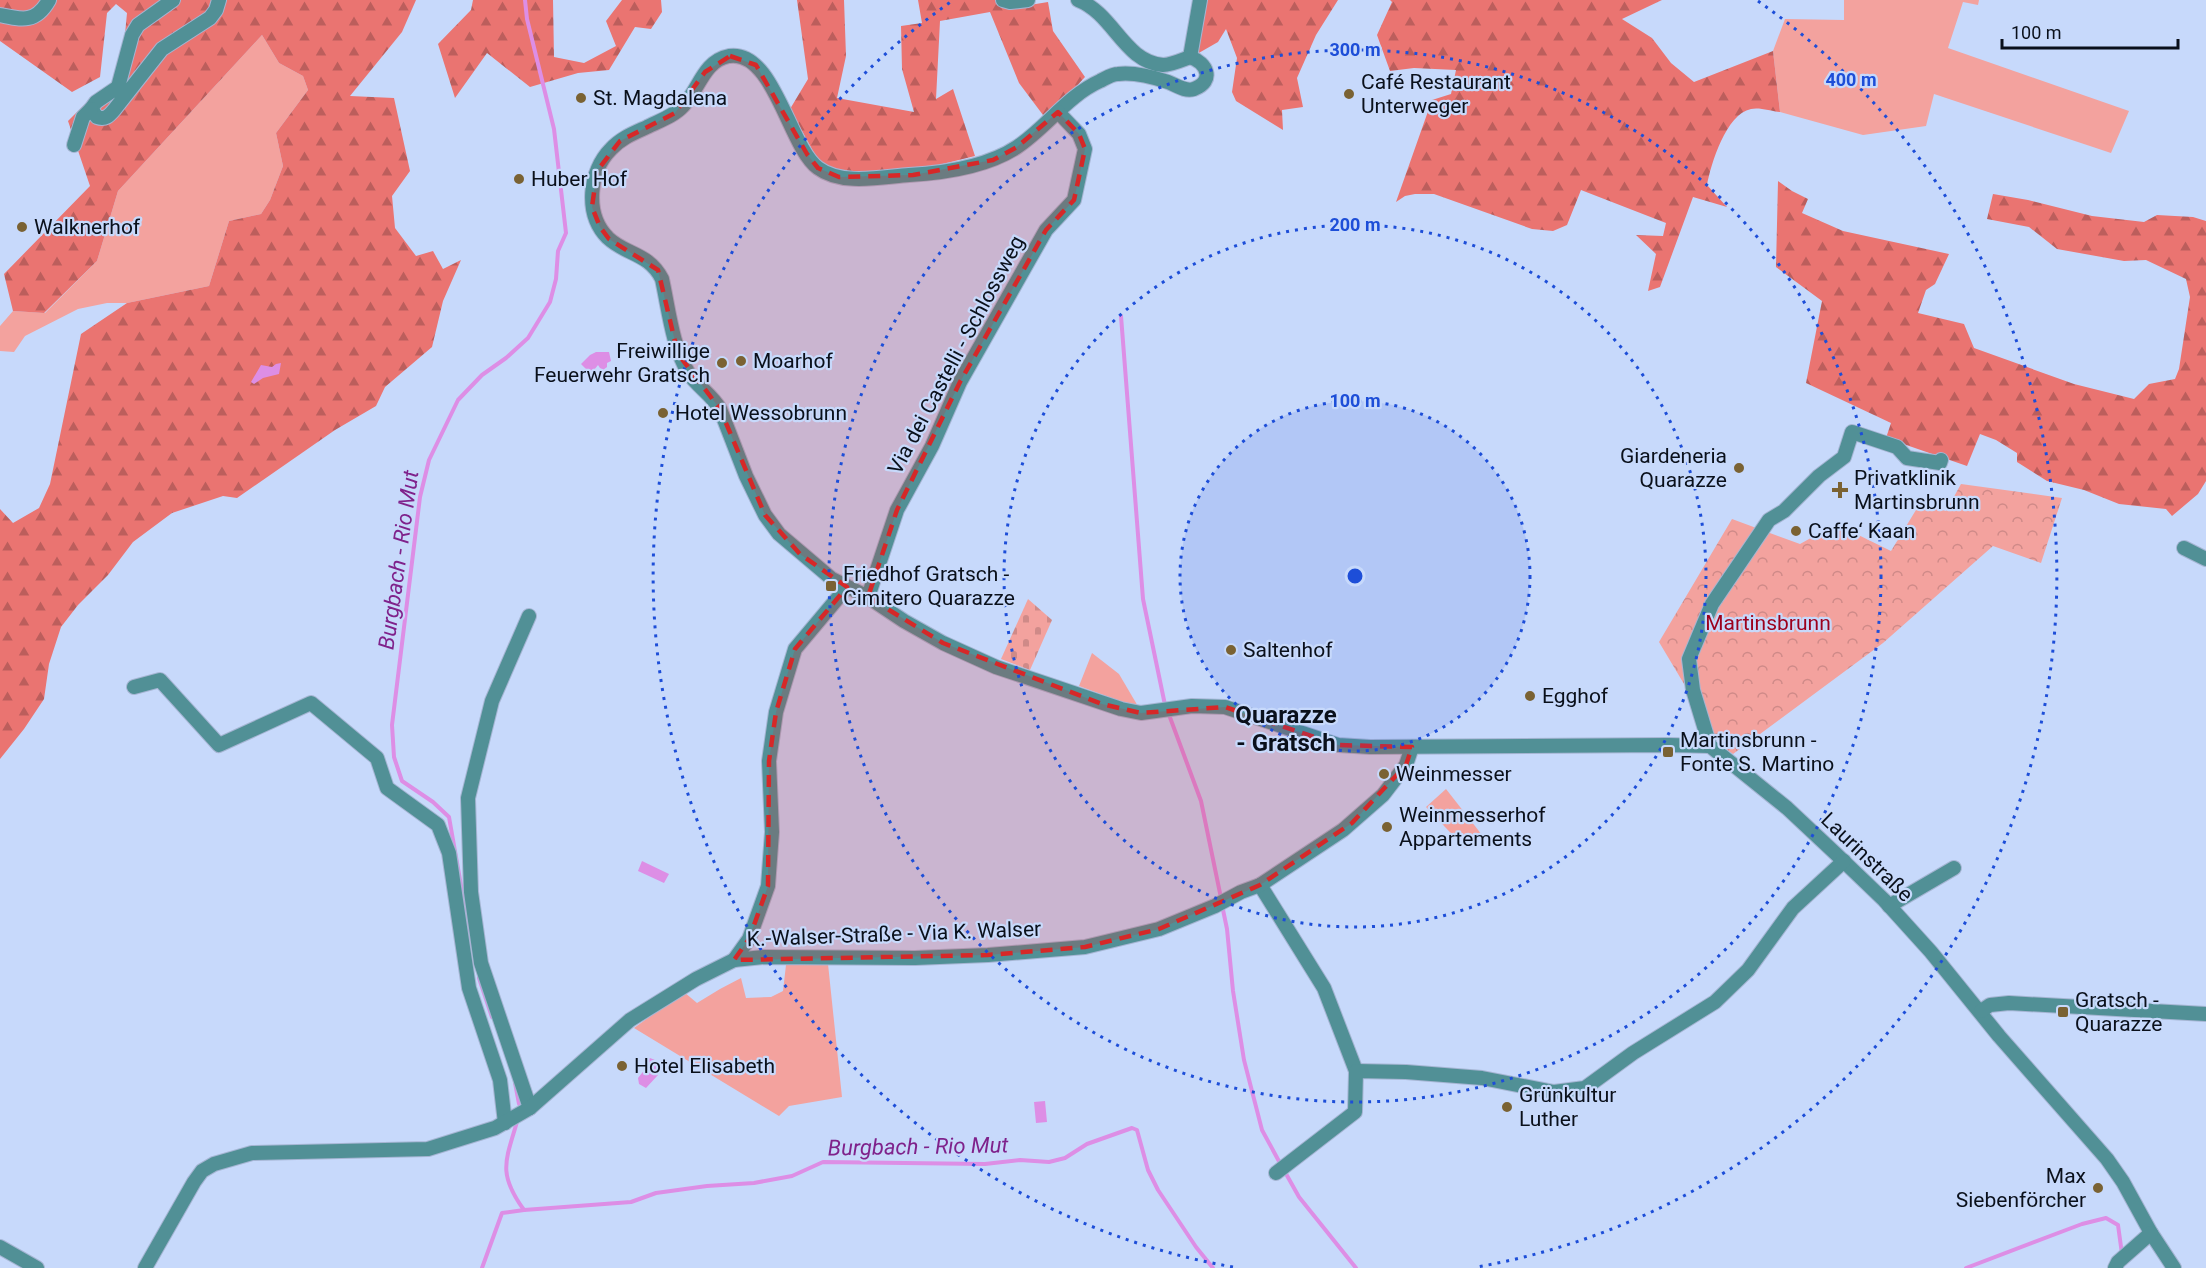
<svg xmlns="http://www.w3.org/2000/svg" width="2206" height="1268" font-family="Roboto,sans-serif">
	<style>
		.grass { fill: #f3a29e }
		.forest { fill: url(#forest-firs) }
		.cemetery { fill: url(#cemetery-stones) }
		.park { fill: url(#park-crowns) }
		.water { fill: #dd8ee5 }
		.lines { fill: none; stroke-linecap: round; stroke-linejoin: round }
		.stream { stroke: #dd8ee5; stroke-width: 4 }
		.minor-casing { stroke: #a5b5d3; stroke-width: 16 }
		.minor { stroke: #519096; stroke-width: 14 }
		.marked { fill: #d62828; fill-opacity: 0.2; stroke: #d62828; stroke-width: 4.5; stroke-dasharray: 12 8; stroke-linejoin: round }
		.ring { fill: none; stroke: #1d4ed8; stroke-width: 3; stroke-dasharray: 3 6 }
		.poi-dot { fill: #7a6233; stroke: #c7d9fb; stroke-width: 2 }
		.labels { text-anchor: middle; stroke-width: 4.5; stroke-linejoin: round; paint-order: stroke }
		.poi-label { font-size: 21px; fill: #0a101b; stroke: #c7d9fb; text-anchor: start }
		.street-label { font-size: 21px; fill: #0a101b; stroke: #c7d9fb }
		.park-label { font-size: 21px; fill: #9c001c; stroke: #c7d9fb }
		.water-label { font-size: 22px; font-style: italic; fill: #7f228b; stroke: #c7d9fb }
		.quarter-label { font-size: 24px; font-weight: bold; fill: #0a101b; stroke: #c7d9fb }
		.centre { fill: #1d4ed8; stroke: #c7d9fb; stroke-width: 3 }
		.ring-label { font-size: 18px; text-anchor: middle; font-weight: bold; fill: #1d4ed8; stroke: #c7d9fb; stroke-width: 4.5; stroke-linejoin: round; paint-order: stroke }
	</style>
	<defs>
		<pattern id="forest-firs" width="22" height="20" patternUnits="userSpaceOnUse" patternTransform="scale(1.5)"><rect width="22" height="20" fill="#ea7471"/><path d="M5 1l3.5 6h-7zM16 11l3.5 6h-7z" fill="#bc5e5c"/></pattern>
		<pattern id="cemetery-stones" width="16" height="16" patternUnits="userSpaceOnUse" patternTransform="scale(1.5)"><rect width="16" height="16" fill="#f3a29e"/><path d="M2 7V4a2 2 0 0 1 4 0v3zM10 15v-3a2 2 0 0 1 4 0v3z" fill="#cf8a88"/></pattern>
		<pattern id="park-crowns" width="20" height="18" patternUnits="userSpaceOnUse" patternTransform="scale(1.5)"><rect width="20" height="18" fill="#f3a29e"/><path d="M2 6a3 3 0 1 1 6 0M12 15a3 3 0 1 1 6 0" fill="none" stroke="#cf8a88"/></pattern>
	</defs>
	<rect width="100%" height="100%" fill="#c7d9fb"/>
	<g class="grass">
		<path d="M1844,0H1979L1978,5L1963,2L1948,48L2129,111L2111,153L1934,94L1926,126L1863,135L1780,112L1773,51L1785,19L1844,20Z"/>
		<path d="M262,35L279,63L303,76L308,90L276,133L283,166L270,200L261,214L229,221L209,286L127,303H107L78,309L25,336L14,352L0,351V326L13,311L45,313L97,261L118,191Z"/>
		<path d="M1092,653L1119,674L1139,708L1079,686Z"/>
		<path d="M1446,789L1482,835L1465,848L1426,807Z"/>
		<path d="M828,964L842,1097L789,1106L779,1116L634,1028L684,992L697,1003L720,989L741,978L746,998L771,997L783,991L786,965Z"/>
	</g>
	<g class="forest">
		<path d="M0,0H416L402,32L350,96L394,98L410,171L392,196L395,228L416,256L433,251L443,269L461,260L443,301L432,347L385,387L376,406L335,430L237,498L223,496L172,513L133,542L108,575L78,605L61,627L49,664L44,699L24,729L0,759V509L13,523L39,508L50,484L81,334L127,303L209,286L229,221L261,214L270,200L283,166L276,133L308,90L303,76L279,63L262,35L118,191L97,261L44,313L13,311L4,274L90,186L68,121L88,101L114,84L124,45L127,13L116,4L107,13L100,77L72,92L0,41Z"/>
		<path d="M473,0H553L554,57L584,63L616,46L606,21L622,0H661L662,12L651,29L635,27L609,70L578,73L530,87L487,53L455,98L438,44L471,10Z"/>
		<path d="M797,0H844L846,56L837,98L914,112L902,69L901,26L922,23L918,0H995L1011,8L1048,2L1053,31L1085,77L1046,119L1019,83L990,12L940,21L936,99L953,89L975,156L906,173L839,172L819,162L790,109L808,79Z"/>
		<path d="M1204,0H1338L1316,35L1297,78L1303,107L1282,110L1283,130L1236,101L1232,92L1237,58L1226,29L1218,42L1197,54Z"/>
		<path d="M1390,0H1662L1622,19L1652,38L1671,63L1694,82L1773,51L1780,112C1771,111 1759,107 1751,109C1726,114 1711,164 1707,185L1727,207L1693,197L1660,287L1648,291L1656,254L1636,235L1663,236L1666,223L1581,190L1567,225L1553,231L1532,229L1434,194H1415L1405,196L1396,202L1432,100L1451,94L1456,70L1414,68L1390,71L1377,35L1392,2Z"/>
		<path d="M1778,181L1792,191L1808,199L1802,213L1843,231L1949,254L1935,284L1926,290L1918,313L1964,324L1974,348L2074,384L2134,399L2149,384L2175,379L2179,369L2190,297L2186,279L2146,260L2124,261L2057,249L2029,227L1987,219L1993,194L2028,200L2092,216L2144,222L2157,215L2193,217L2206,221V481L2198,494L2172,516L2166,509L2119,504L2084,490L2047,481L2017,462V453L1996,440L1980,434L1967,466L1886,438L1891,423L1806,383L1822,301L1776,267Z"/>
	</g>
	<path class="cemetery" d="M1028,599L1052,620L1030,670L1001,659Z"/>
	<path class="park" d="M1961,484L2062,498L2041,563L1993,546L1883,643L1733,754L1721,746L1659,642L1732,519L1800,544L1836,524L1891,551L1919,505L1946,511Z"/>
	<g class="water">
		<path d="M596,352H609L611,361L607,363V367L603,370L600,368L598,365L594,370L588,371L581,364L590,355Z"/>
		<path d="M281,363L279,374L263,378L254,384L251,382L261,365L272,367L276,364Z"/>
		<path d="M642,861L669,874L664,883L638,871Z"/>
		<path d="M650,1058L655,1060L658,1070V1075L646,1088L639,1084L638,1078L646,1068L647,1060Z"/>
		<path d="M1045,1101L1047,1122L1036,1123L1034,1102Z"/>
	</g>
	<g class="lines">
		<g class="stream">
			<path d="M1121,316L1143,599L1165,705"/>
			<path d="M1168,712L1201,801L1221,898"/>
			<path d="M1222,905L1227,929L1233,991L1244,1060L1262,1130L1281,1165"/>
			<path d="M472,948L449,817L433,802L402,781L394,757L392,725L420,497L429,460L458,400L482,375L506,358L528,338L550,302L556,279L558,251L566,233L554,129L527,19L525,0"/>
			<path d="M479,978L492,1017"/>
			<path d="M515,1083L519,1104"/>
			<path d="M517,1122C505,1162 498,1174 524,1210L631,1202L656,1193L707,1186L754,1183L792,1176L823,1162L985,1164L1020,1160L1049,1162L1065,1158L1087,1144L1132,1128L1137,1130L1148,1170L1158,1190L1196,1247L1213,1268"/>
			<path d="M1285,1172L1299,1197L1356,1268"/>
			<path d="M482,1268L502,1213L524,1210"/>
			<path d="M1966,1268L2082,1224L2106,1218L2118,1225L2122,1254"/>
		</g>
		<defs>
			<g id="minor">
				<path d="M173,0L138,25L132,35L118,87L96,102L91,109L97,117C105,120 109,116 114,110L162,49L210,18L216,10L219,0"/>
				<path d="M1003,0L1010,2L1028,0"/>
				<path d="M1078,0C1114,14 1124,62 1163,65C1171,65 1182,60 1190,57"/>
				<path d="M0,15C23,20 36,23 49,0"/>
				<path d="M1190,57C1207,63 1215,81 1194,89C1185,92 1176,85 1168,82C1153,77 1134,72 1118,74C1112,74 1106,78 1100,81C1067,96 1047,127 1017,147C987,167 944,173 909,175C882,177 842,186 818,168C789,147 774,49 729,56C703,61 699,90 683,106C674,116 659,121 647,127C634,133 621,138 611,149C589,171 584,214 608,238C626,255 649,253 662,279C669,311 672,346 689,374C698,387 712,395 720,409L746,476L765,515L779,534L832,579L868,597L904,621L943,643L996,667L1121,709L1141,713L1192,706L1225,707L1338,745L1370,747L1668,745L1710,746"/>
				<path d="M1190,57L1200,0"/>
				<path d="M74,145L83,117L91,109"/>
				<path d="M2184,548L2206,559"/>
				<path d="M868,597L897,510L932,446L960,382L1046,230L1074,200L1085,149L1079,134L1058,112"/>
				<path d="M529,616L492,701L468,798L471,892L481,963L530,1108"/>
				<path d="M134,687L160,680L219,745L311,703L377,758L387,788L438,825L449,853L469,988L500,1080L505,1123"/>
				<path d="M1710,746L1787,808L1835,853L1884,900L1931,952L1999,1036L2107,1159L2123,1182L2151,1233L2174,1268"/>
				<path d="M1710,746L1693,690L1689,659L1712,604L1769,520L1784,511L1819,476L1844,457L1852,432L1897,447L1907,458L1940,463L1941,460"/>
				<path d="M1260,885L1324,988L1356,1071"/>
				<path d="M1889,906L1954,868"/>
				<path d="M734,960L749,939L768,886L772,832L769,761L776,712L795,649L847,587"/>
				<path d="M1981,1011L1990,1005L2009,1003L2206,1014"/>
				<path d="M1276,1173L1355,1112L1356,1071L1406,1072L1482,1078L1554,1092L1585,1088L1633,1053L1715,1002L1748,970L1793,908L1844,861"/>
				<path d="M0,1247L37,1268"/>
				<path d="M145,1268L194,1182L202,1171L214,1164L252,1153L428,1149L495,1128L530,1108L630,1020L696,979L734,960L764,957L915,958L988,955L1085,947L1159,929L1215,906L1241,892L1260,885L1343,830L1383,795L1406,765L1412,747"/>
				<path d="M2115,1268L2118,1262L2151,1233"/>
			</g>
		</defs>
		<use href="#minor" class="minor-casing"/>
		<use href="#minor" class="minor"/>
	</g>
	<path class="marked" d="M730,56L756,65L807,154L818,168L839,177L913,175L993,160L1017,147L1058,112L1079,134L1085,149L1074,200L1046,230L960,382L897,510L868,597L943,643L1102,704L1141,713L1225,707L1338,745L1412,747L1406,765L1352,823L1260,885L1159,929L1085,947L988,955L734,960L749,939L768,886L769,761L776,712L795,649L847,587L800,554L765,515L720,409L678,354L658,270L609,239L600,227L592,207L597,171L620,141L675,113L705,72Z"/>
	<circle cx="1355" cy="576" r="175" fill="#1d4ed8" fill-opacity=".12"/>
	<g class="ring">
		<circle cx="1355" cy="576" r="175"/>
		<circle cx="1355" cy="576" r="351"/>
		<circle cx="1355" cy="576" r="526"/>
		<path d="M1233 1267A702 702 0 0 1 952 1M1758 1A702 702 0 0 1 1477 1267"/>
	</g>
	<g class="poi-dot">
		<circle cx="1349" cy="94" r="6"/>
		<circle cx="581" cy="98" r="6"/>
		<circle cx="519" cy="179" r="6"/>
		<circle cx="22" cy="227" r="6"/>
		<circle cx="741" cy="361" r="6"/>
		<circle cx="722" cy="363" r="6"/>
		<circle cx="663" cy="413" r="6"/>
		<circle cx="1739" cy="468" r="6"/>
		<path d="M1837 481h6v6h6v6h-6v6h-6v-6h-6v-6h6z"/>
		<circle cx="1796" cy="531" r="6"/>
		<rect x="825" y="580" width="12" height="12" rx="3"/>
		<circle cx="1231" cy="650" r="6"/>
		<circle cx="1530" cy="696" r="6"/>
		<rect x="1662" y="746" width="12" height="12" rx="3"/>
		<circle cx="1384" cy="774" r="6"/>
		<circle cx="1387" cy="827" r="6"/>
		<rect x="2057" y="1006" width="12" height="12" rx="3"/>
		<circle cx="622" cy="1066" r="6"/>
		<circle cx="1507" cy="1107" r="6"/>
		<circle cx="2098" cy="1188" r="6"/>
	</g>
	<g class="labels">
		<g class="poi-label">
			<text x="1361" y="89">Café Restaurant<tspan x="1361" dy="24">Unterweger</tspan></text>
			<text x="593" y="105">St. Magdalena</text>
			<text x="531" y="186">Huber Hof</text>
			<text x="34" y="234">Walknerhof</text>
			<text x="710" y="358" text-anchor="end">Freiwillige<tspan x="710" dy="24">Feuerwehr Gratsch</tspan></text>
			<text x="753" y="368">Moarhof</text>
			<text x="675" y="420">Hotel Wessobrunn</text>
			<text x="1727" y="463" text-anchor="end">Giardeneria<tspan x="1727" dy="24">Quarazze</tspan></text>
			<text x="1854" y="485">Privatklinik<tspan x="1854" dy="24">Martinsbrunn</tspan></text>
			<text x="1808" y="538">Caffe‘ Kaan</text>
			<text x="843" y="581">Friedhof Gratsch -<tspan x="843" dy="24">Cimitero Quarazze</tspan></text>
			<text x="1243" y="657">Saltenhof</text>
			<text x="1542" y="703">Egghof</text>
			<text x="1680" y="747">Martinsbrunn -<tspan x="1680" dy="24">Fonte S. Martino</tspan></text>
			<text x="1396" y="781">Weinmesser</text>
			<text x="1399" y="822">Weinmesserhof<tspan x="1399" dy="24">Appartements</tspan></text>
			<text x="2075" y="1007">Gratsch -<tspan x="2075" dy="24">Quarazze</tspan></text>
			<text x="634" y="1073">Hotel Elisabeth</text>
			<text x="1519" y="1102">Grünkultur<tspan x="1519" dy="24">Luther</tspan></text>
			<text x="2086" y="1183" text-anchor="end">Max<tspan x="2086" dy="24">Siebenförcher</tspan></text>
		</g>
		<g class="street-label">
			<text transform="translate(956 355) rotate(-62)" y="7">Via dei Castelli - Schlossweg</text>
			<text transform="translate(1867 857) rotate(44)" y="7">Laurinstraße</text>
			<text transform="translate(894 934) rotate(-2)" y="7">K.-Walser-Straße - Via K. Walser</text>
		</g>
		<g class="park-label">
			<text x="1768" y="630">Martinsbrunn</text>
		</g>
		<g class="water-label">
			<text transform="translate(398 560) rotate(-82)" y="8">Burgbach - Rio Mut</text>
			<text transform="translate(918 1146) rotate(-1)" y="8">Burgbach - Rio Mut</text>
		</g>
		<g class="quarter-label">
			<text x="1286" y="723">Quarazze<tspan x="1286" dy="28">- Gratsch</tspan></text>
		</g>
	</g>
	<circle cx="1355" cy="576" r="9" class="centre"/>
	<g class="ring-label">
		<text x="1355" y="56">300 m</text>
		<text x="1851" y="86">400 m</text>
		<text x="1355" y="231">200 m</text>
		<text x="1355" y="407">100 m</text>
	</g>
	<path d="M2002 39v9h176v-9" fill="none" stroke="#0a101b" stroke-width="3"/>
	<text x="2011" y="39" font-size="18" fill="#0a101b" stroke="#c7d9fb" stroke-width="4.5" paint-order="stroke">100 m</text>
</svg>
